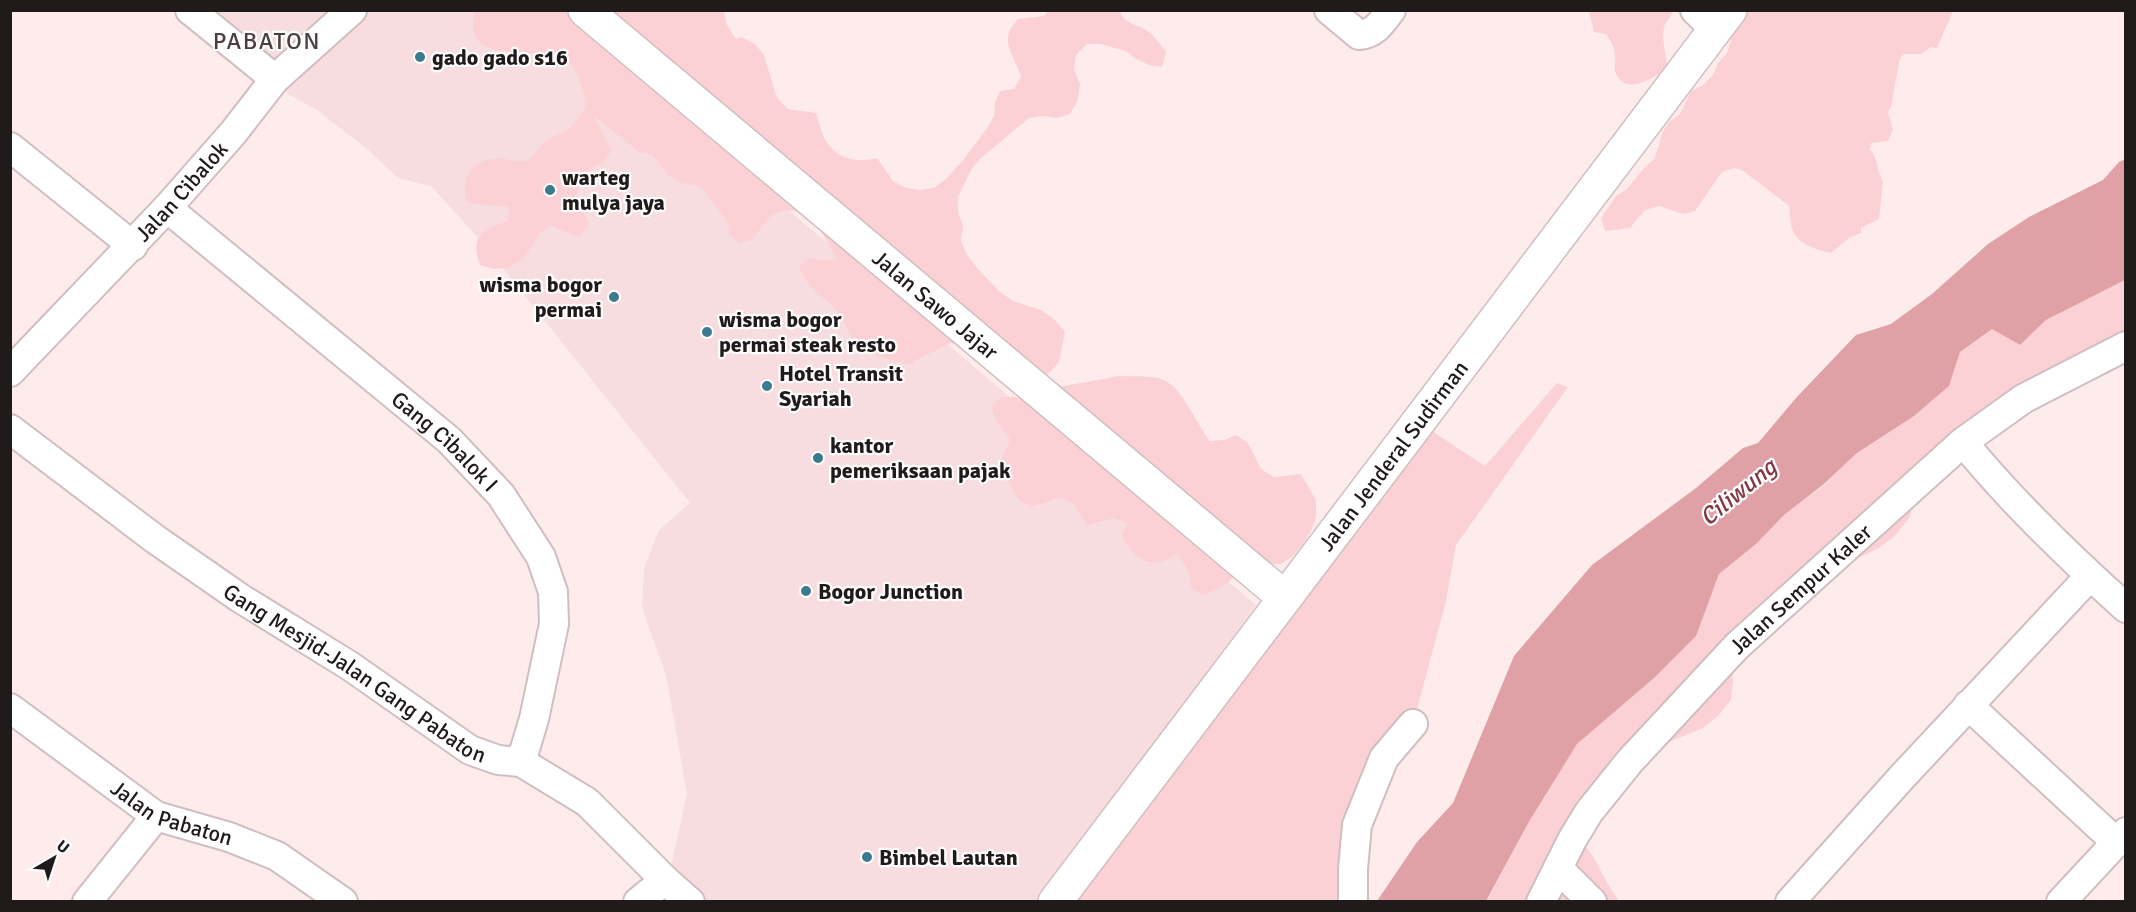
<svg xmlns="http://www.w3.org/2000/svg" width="2136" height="912" font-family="Signika,sans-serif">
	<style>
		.built { fill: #f8dde0 }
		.green { fill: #fbd1d5 }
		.water { fill: #dfa0a6 }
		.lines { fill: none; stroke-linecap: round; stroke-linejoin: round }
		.minor-casing { stroke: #d0bec0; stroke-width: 32 }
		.tertiary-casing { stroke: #d0bec0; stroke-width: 36 }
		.primary-casing { stroke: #d0bec0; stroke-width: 36 }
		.minor { stroke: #fff; stroke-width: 28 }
		.tertiary { stroke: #fff; stroke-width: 33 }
		.primary { stroke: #fff; stroke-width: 33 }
		.poi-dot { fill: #3b7a8f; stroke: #fefefe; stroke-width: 2 }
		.labels { text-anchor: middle; stroke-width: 4.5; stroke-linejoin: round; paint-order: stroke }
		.poi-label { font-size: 22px; font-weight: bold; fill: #201a1a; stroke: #fefefe; text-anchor: start }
		.street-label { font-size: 22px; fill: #201a1a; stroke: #fefefe }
		.neighbourhood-label { font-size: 24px; letter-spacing: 1.5px; fill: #4c3d3f; stroke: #fefefe }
		.water-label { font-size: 24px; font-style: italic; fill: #843745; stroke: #fefefe }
	</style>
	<rect width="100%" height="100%" fill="#feeced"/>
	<path class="built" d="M183,11H553L1256,605L1039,901H697L669,875L687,794L666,675L642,608L644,568L659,530L690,503L482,242L431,186L398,178L367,149L317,110L288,94Z"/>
	<g class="green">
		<path d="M475,11H724L727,25L736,39L741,37L755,44L764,55L777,98L788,109L816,113C819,122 821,133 826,141C838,160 857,163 877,158L893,181L906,188L920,190L934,188L946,179L964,159L988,127L994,116L995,103L1000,91L1014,89L1021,77C1014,53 997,41 1018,19L1044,16L1048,11H1120C1123,23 1136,24 1146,30C1154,35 1160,44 1166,52L1162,67L1149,65L1136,59L1126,51L1100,44H1087L1076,55L1074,69L1080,84L1078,100L1070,114L1057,118L1043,116L1029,118L980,159L971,170L958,197V212L963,226L961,241L967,255L977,268L999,291L1013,301L1041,310L1054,319L1065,332L1059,362L1049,373L1034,381L993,374L981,365L974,352L964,345L951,343L914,361L913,365C899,361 871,357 860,347C850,339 847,325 840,315C826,296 807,291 799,266L810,258L824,260L837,259L811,213C775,207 773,211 752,240L739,243L729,235L728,223L705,191L694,185L681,183L669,176L652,155L639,152L593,115L611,151L603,163L590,169L582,181L577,195L589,225L579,237L552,226L540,233L524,258L509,268L493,269L480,265C470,237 482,229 508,221L509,207C494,204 481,207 466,201C461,175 473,159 501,158C506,158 510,161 515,161C520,162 525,161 529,160L546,140L569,129L586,108C584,92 578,65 562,58C536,45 459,68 475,11Z"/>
		<path d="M1589,11H1673C1671,17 1665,22 1664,28C1661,40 1667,55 1667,68C1653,79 1624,97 1615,71C1614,65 1616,62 1615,56C1615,48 1610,40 1606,34L1594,32Z"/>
		<path d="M1742,11H1953L1937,48L1931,47L1921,54H1904L1900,58L1891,107L1888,112L1893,129L1888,141L1871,143L1870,151H1872C1878,162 1878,173 1883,182L1879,219L1861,228V233L1849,238L1831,253C1819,251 1798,244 1793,231C1790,224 1790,214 1789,206L1742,170L1734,168L1722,172L1695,211L1683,214L1659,206L1645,210L1630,228L1605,231L1601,218L1616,196L1627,189L1644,168L1654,159L1659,146L1662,133L1669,122L1680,114L1691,91L1703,85L1713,75L1718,63L1727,53L1735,27Z"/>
		<path d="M2125,280V356L2112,371L2093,373L2075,379L1986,443L1957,467L1946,473L1917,497L1909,518L1895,536L1879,548L1860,557L1841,560L1774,603L1755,610L1739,622L1729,639L1728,660L1733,680L1731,700L1718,716L1703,728L1648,751L1583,842C1598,861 1605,883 1619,901L1486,902L1530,820L1577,744L1654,678L1696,636L1719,574L1756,544L1784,515L1824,485L1857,453L1914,416L1949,386L1960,352L1992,329L2020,345L2046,320Z"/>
		<path d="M1119,376C1132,377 1148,375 1161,379C1182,385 1196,424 1210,441L1224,440L1236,435L1248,443L1261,469L1274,477L1301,474L1316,500V517L1311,531L1302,545L1293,556L1281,564H1267L1239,570C1229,585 1218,590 1202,595L1191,588C1190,573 1187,565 1176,554C1164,564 1149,567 1136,555C1130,550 1125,541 1121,535L1128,524L1114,518L1087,525L1073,503L1061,498L1033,506L1020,502L999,465L1010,440C1002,425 994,423 992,406L1001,397H1015L1028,401L1064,386Z"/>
		<path d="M1557,383L1568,387L1456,545L1446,601L1413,724L1385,757L1353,901L1056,902L1418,422L1485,466Z"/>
	</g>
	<path class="water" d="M2125,159V280L2046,320L2020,345L1992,329L1960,352L1949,386L1914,416L1857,453L1824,484L1784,515L1756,544L1719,574L1696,636L1654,678L1577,744L1530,820L1486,901H1377L1417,842L1453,803L1514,656L1592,565L1696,488L1743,448L1758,443L1796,398L1856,335L1891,324L1932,294L1988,244L2029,217L2103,180L2119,162Z"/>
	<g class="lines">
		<defs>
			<g id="minor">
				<path d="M190,10L275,79"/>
				<path d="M1329,10L1359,35C1375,34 1382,22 1391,10"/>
				<path d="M1695,10L1715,30"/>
				<path d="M10,147L133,246"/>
				<path id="s1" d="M167,208L449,440L501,495L541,557L553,592L554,624L534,719L521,762"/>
				<path id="s2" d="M10,372L167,208L233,133L275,79L352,10"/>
				<path id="s3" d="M10,429L155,539L240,598L350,666L470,750L498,760L521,762L587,802L665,880L690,902"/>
				<path d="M1963,442C2011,501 2069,557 2126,608"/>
				<path d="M1968,705L2116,842"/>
				<path id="s4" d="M10,708L156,816L229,837L277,856L343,902"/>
				<path d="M1558,868L1592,902"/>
				<path d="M87,902L156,816"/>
				<path d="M638,902L665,880"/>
				<path d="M1353,902V869L1357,825L1384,758L1413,724"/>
				<path id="s5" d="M1541,902L1572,840L1589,812L1630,761L1737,646L1963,442L2023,399L2126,346"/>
				<path d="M1790,902L1902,777L2090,576"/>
				<path d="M2061,902L2126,832"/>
			</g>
			<g id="tertiary">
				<path id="s6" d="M585,10L1285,598"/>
			</g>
			<g id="primary">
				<path id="s7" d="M1055,902L1730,10"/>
			</g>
		</defs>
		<use href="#minor" class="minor-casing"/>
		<use href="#tertiary" class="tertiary-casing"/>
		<use href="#primary" class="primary-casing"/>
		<use href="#minor" class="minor"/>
		<use href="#tertiary" class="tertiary"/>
		<use href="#primary" class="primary"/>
	</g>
	<g class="poi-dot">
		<circle cx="420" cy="57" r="6"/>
		<circle cx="550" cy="190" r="6"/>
		<circle cx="614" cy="297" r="6"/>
		<circle cx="707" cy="332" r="6"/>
		<circle cx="767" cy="386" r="6"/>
		<circle cx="818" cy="458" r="6"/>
		<circle cx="806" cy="591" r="6"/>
		<circle cx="867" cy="857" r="6"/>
	</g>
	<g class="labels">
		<g class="poi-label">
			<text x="432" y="65">gado gado s16</text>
			<text x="562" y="185">warteg<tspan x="562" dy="25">mulya jaya</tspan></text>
			<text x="602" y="292" text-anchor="end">wisma bogor<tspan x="602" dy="25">permai</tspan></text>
			<text x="719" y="327">wisma bogor<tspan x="719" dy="25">permai steak resto</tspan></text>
			<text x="779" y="381">Hotel Transit<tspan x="779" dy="25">Syariah</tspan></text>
			<text x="830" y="453">kantor<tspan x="830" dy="25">pemeriksaan pajak</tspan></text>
			<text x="818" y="599">Bogor Junction</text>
			<text x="879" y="865">Bimbel Lautan</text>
		</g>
		<g class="street-label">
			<text dy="8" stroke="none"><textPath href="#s2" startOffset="249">Jalan Cibalok</textPath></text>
			<text dy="8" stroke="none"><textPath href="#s6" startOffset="458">Jalan Sawo Jajar</textPath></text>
			<text dy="8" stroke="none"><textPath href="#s1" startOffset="363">Gang Cibalok I</textPath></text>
			<text dy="8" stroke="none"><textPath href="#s7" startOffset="560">Jalan Jenderal Sudirman</textPath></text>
			<text dy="8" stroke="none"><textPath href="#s5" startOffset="410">Jalan Sempur Kaler</textPath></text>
			<text dy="8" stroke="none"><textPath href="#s3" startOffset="423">Gang Mesjid-Jalan Gang Pabaton</textPath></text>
			<text dy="8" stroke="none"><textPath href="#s4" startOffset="195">Jalan Pabaton</textPath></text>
		</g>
		<g class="neighbourhood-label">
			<text x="267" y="49">PABATON</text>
		</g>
		<g class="water-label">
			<text transform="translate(1738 492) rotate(-39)" y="8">Ciliwung</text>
		</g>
	</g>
	<rect width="2136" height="912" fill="none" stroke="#201a1a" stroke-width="24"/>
	<g transform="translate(54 858) rotate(39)" stroke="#fefefe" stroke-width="4.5" paint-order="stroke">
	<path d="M0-4.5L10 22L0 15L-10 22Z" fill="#201a1a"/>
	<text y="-9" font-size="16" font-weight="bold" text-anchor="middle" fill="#201a1a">U</text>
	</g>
</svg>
